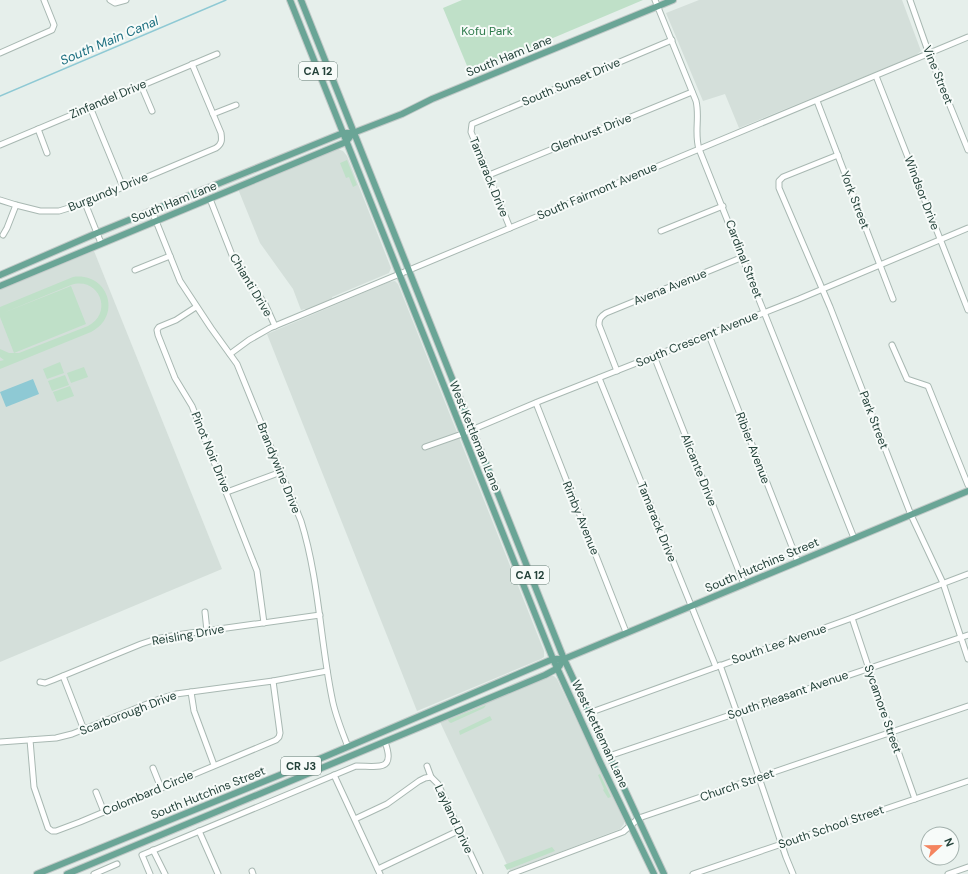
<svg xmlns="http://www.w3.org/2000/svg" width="968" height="874" font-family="'DM Sans',sans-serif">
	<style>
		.built { fill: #d4dfda }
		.green { fill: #bfe0c8 }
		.water { fill: #8ec9d4 }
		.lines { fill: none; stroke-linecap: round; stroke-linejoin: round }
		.stream { stroke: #8ec9d4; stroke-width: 1.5 }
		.minor-casing { stroke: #a8b8b2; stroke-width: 7 }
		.major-casing { stroke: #c2cac8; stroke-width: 8 }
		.minor { stroke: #fff; stroke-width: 5 }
		.major { stroke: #6aa596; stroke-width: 6 }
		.labels { text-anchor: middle; stroke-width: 4; stroke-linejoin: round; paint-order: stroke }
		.shield { fill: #f7fbf9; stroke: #637a73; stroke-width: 1 }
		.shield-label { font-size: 11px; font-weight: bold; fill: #24423a }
		.park-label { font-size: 12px; fill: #2d7a4b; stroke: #f7fbf9 }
		.street-label { font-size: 12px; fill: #24423a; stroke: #f7fbf9 }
		.water-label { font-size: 13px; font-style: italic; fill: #1c6f80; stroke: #f7fbf9 }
	</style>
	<rect width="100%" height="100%" fill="#e6efeb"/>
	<g class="built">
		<path d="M699,0H902L921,51L915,56L739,128L725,94L703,101L666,13Z"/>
		<path d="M338,149L343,151L347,156L391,268L389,273L332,297L333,302L307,313L305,309L301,310L293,289L260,243L238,189L333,150Z"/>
		<path d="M94,251L222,569L0,662V290Z"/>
		<path d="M395,281L398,284L544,651V657L541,659L417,711L267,334L389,282Z"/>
		<path d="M548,676H554L557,679L624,821V824L620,829L510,871L440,722Z"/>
	</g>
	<g class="green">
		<path d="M462,0H643L470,73L443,8Z"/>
		<path d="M347,160L357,185L353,187L349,177L346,178L340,163Z"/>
		<path d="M73,277C108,272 123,316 91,332L0,369V361L4,360L0,357V349L9,353H19L88,326C114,313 99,276 71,285L3,313L71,286L86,324L14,353L0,317V307Z"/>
		<path d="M60,362L64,373L47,379L43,369Z"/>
		<path d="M84,367L88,377L71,383L67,373Z"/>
		<path d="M65,375L69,385L52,391L48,381Z"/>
		<path d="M70,386L74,396L57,402L53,392Z"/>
		<path d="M486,705L484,708L451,723L449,722L448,720Z"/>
		<path d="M490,716L492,720L460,735L459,731Z"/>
		<path d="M600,774L611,797L608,798L603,790L604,789L598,775Z"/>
		<path d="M552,847L555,851L507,870L504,865Z"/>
	</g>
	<path class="water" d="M33,379L39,394L6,407L0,392Z"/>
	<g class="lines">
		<path class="stream" d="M0,96L226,0"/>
		<defs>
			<g id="minor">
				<path d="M110,0L115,3L126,0"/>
				<path d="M655,0L696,101C700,117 694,133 699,149L854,538"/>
				<path d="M910,0L929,54L968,150"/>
				<path d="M0,53L52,30L54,25L44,0"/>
				<path d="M876,76L968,310"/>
				<path d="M141,85L152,111"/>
				<path d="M817,101L893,299"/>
				<path d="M90,107L123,187"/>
				<path d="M213,114L236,105"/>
				<path d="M38,129L47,153"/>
				<path d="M0,145L217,54"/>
				<path d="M838,155L783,177L779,181V188L830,307L911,515L943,583L968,659"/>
				<path d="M489,175L692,92"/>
				<path d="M210,199L232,255L240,269L265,304L275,326"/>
				<path d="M0,200L16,205L40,211H59L85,203L216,148C222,144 222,140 221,133L192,64"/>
				<path d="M85,203L101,243"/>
				<path d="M152,211L180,281L211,328L237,364L301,521C319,579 320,639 332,698C335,715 342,731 348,747"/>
				<path d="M510,228L471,132L472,124L672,40"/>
				<path d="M661,231L723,206"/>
				<path d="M3,235L7,228L16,205"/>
				<path d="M135,270L170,256"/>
				<path d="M196,307L176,320L159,327L157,330L158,335L175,378L192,406L257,571L264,623"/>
				<path d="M709,335L798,562"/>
				<path d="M892,345L907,379L928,386L968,485"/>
				<path d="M230,354L249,340L270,328L968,37"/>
				<path d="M654,356L744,584"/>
				<path d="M617,371L599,325C599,319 600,317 606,313L743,257"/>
				<path d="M599,378L716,667"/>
				<path d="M536,403L626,632"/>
				<path d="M425,447L462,434L540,401L799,299L968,228"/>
				<path d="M227,492L281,472"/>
				<path d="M205,612L207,631"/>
				<path d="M852,618L872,678L915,799"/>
				<path d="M720,665L737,713L786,857L793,874"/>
				<path d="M63,676L84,730"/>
				<path d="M40,682L45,683L53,680L141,644L156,639L176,635L320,615"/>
				<path d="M191,692L194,711L214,765"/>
				<path d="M589,713L852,618L968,574"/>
				<path d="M30,740L34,787L48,828L52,831H56L80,822L276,740L279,737L280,733L273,681"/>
				<path d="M0,742L56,738L72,734L162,698L176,694L273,681L327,671"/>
				<path d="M609,756L968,635"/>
				<path d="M427,766L431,777L438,784L480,874"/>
				<path d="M153,768L161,788"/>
				<path d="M334,775L380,874"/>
				<path d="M96,792L104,812"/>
				<path d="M355,819L387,804L419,781L425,778L431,777"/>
				<path d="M199,831L218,874"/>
				<path d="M153,850L165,874"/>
				<path d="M378,869L460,830"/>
				<path d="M252,871L253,874"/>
				<path d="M94,874L117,864"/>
				<path d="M150,874L142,855L356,766C378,766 396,772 385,742"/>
				<path d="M511,874L623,832L639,818L968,706"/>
				<path d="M693,874L968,781"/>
				<path d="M948,874L968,867"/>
			</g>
			<g id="major">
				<path d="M290,0L553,659L600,762L654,874"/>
				<path d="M301,0L564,659L664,874"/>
				<path d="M0,275L97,233L343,133H353L402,114L432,99L673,0"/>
				<path d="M0,286L346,142L353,133"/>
				<path d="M37,874L324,757L553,659H564L968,491"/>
				<path d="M67,874L545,675L558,668L564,659"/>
			</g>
		</defs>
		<use href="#minor" class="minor-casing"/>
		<use href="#major" class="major-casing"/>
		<use href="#minor" class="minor"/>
		<use href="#major" class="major"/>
	</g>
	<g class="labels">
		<g class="shield">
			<rect x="299" y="62" width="38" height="18" rx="3"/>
			<rect x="511" y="566" width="38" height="18" rx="3"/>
			<rect x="281" y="757" width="40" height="18" rx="3"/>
		</g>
		<g class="shield-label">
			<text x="318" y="75">CA 12</text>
			<text x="530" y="579">CA 12</text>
			<text x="301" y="770">CR J3</text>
		</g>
		<g class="park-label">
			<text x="487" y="35">Kofu Park</text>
		</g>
		<g class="street-label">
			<text transform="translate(509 56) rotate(-22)" y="4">South Ham Lane</text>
			<text transform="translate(938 75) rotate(68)" y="4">Vine Street</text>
			<text transform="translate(571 82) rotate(-23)" y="4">South Sunset Drive</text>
			<text transform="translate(108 99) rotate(-23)" y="4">Zinfandel Drive</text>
			<text transform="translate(591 133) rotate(-22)" y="4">Glenhurst Drive</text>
			<text transform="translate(489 177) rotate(68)" y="4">Tamarack Drive</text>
			<text transform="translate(597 191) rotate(-23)" y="4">South Fairmont Avenue</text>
			<text transform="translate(108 192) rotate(-22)" y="4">Burgundy Drive</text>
			<text transform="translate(922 193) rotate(69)" y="4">Windsor Drive</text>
			<text transform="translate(855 200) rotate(69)" y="4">York Street</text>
			<text transform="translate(174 202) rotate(-22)" y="4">South Ham Lane</text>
			<text transform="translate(744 259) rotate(69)" y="4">Cardinal Street</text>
			<text transform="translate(251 285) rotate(59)" y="4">Chianti Drive</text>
			<text transform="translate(670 287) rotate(-22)" y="4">Avena Avenue</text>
			<text transform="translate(697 339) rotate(-22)" y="4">South Crescent Avenue</text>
			<text transform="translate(874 420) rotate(69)" y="4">Park Street</text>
			<text transform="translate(475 436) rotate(68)" y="4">West Kettleman Lane</text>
			<text transform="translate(753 448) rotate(69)" y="4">Ribier Avenue</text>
			<text transform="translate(211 452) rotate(68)" y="4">Pinot Noir Drive</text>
			<text transform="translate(279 468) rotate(68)" y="4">Brandywine Drive</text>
			<text transform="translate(699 470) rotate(68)" y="4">Alicante Drive</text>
			<text transform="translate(581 518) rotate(68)" y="4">Rimby Avenue</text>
			<text transform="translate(657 522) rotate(68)" y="4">Tamarack Drive</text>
			<text transform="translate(762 565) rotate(-23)" y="4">South Hutchins Street</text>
			<text transform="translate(188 635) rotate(-10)" y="4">Reisling Drive</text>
			<text transform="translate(779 644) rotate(-19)" y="4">South Lee Avenue</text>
			<text transform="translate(788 695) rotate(-19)" y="4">South Pleasant Avenue</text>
			<text transform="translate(883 709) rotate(71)" y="4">Sycamore Street</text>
			<text transform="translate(128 713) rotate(-21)" y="4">Scarborough Drive</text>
			<text transform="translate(600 734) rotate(65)" y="4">West Kettleman Lane</text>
			<text transform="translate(737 785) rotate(-19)" y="4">Church Street</text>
			<text transform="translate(148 793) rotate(-23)" y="4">Colombard Circle</text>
			<text transform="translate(208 793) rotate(-22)" y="4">South Hutchins Street</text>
			<text transform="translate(454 819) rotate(65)" y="4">Layland Drive</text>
			<text transform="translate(831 827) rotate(-19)" y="4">South School Street</text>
		</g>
		<g class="water-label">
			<text transform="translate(109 40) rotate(-23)" y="5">South Main Canal</text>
		</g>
	</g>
	<g transform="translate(940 846) rotate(68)"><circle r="19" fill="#f7fbf9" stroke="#a3b1ad"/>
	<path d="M0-3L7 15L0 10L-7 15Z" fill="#f4845f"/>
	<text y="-6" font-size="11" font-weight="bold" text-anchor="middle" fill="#24423a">N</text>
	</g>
</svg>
